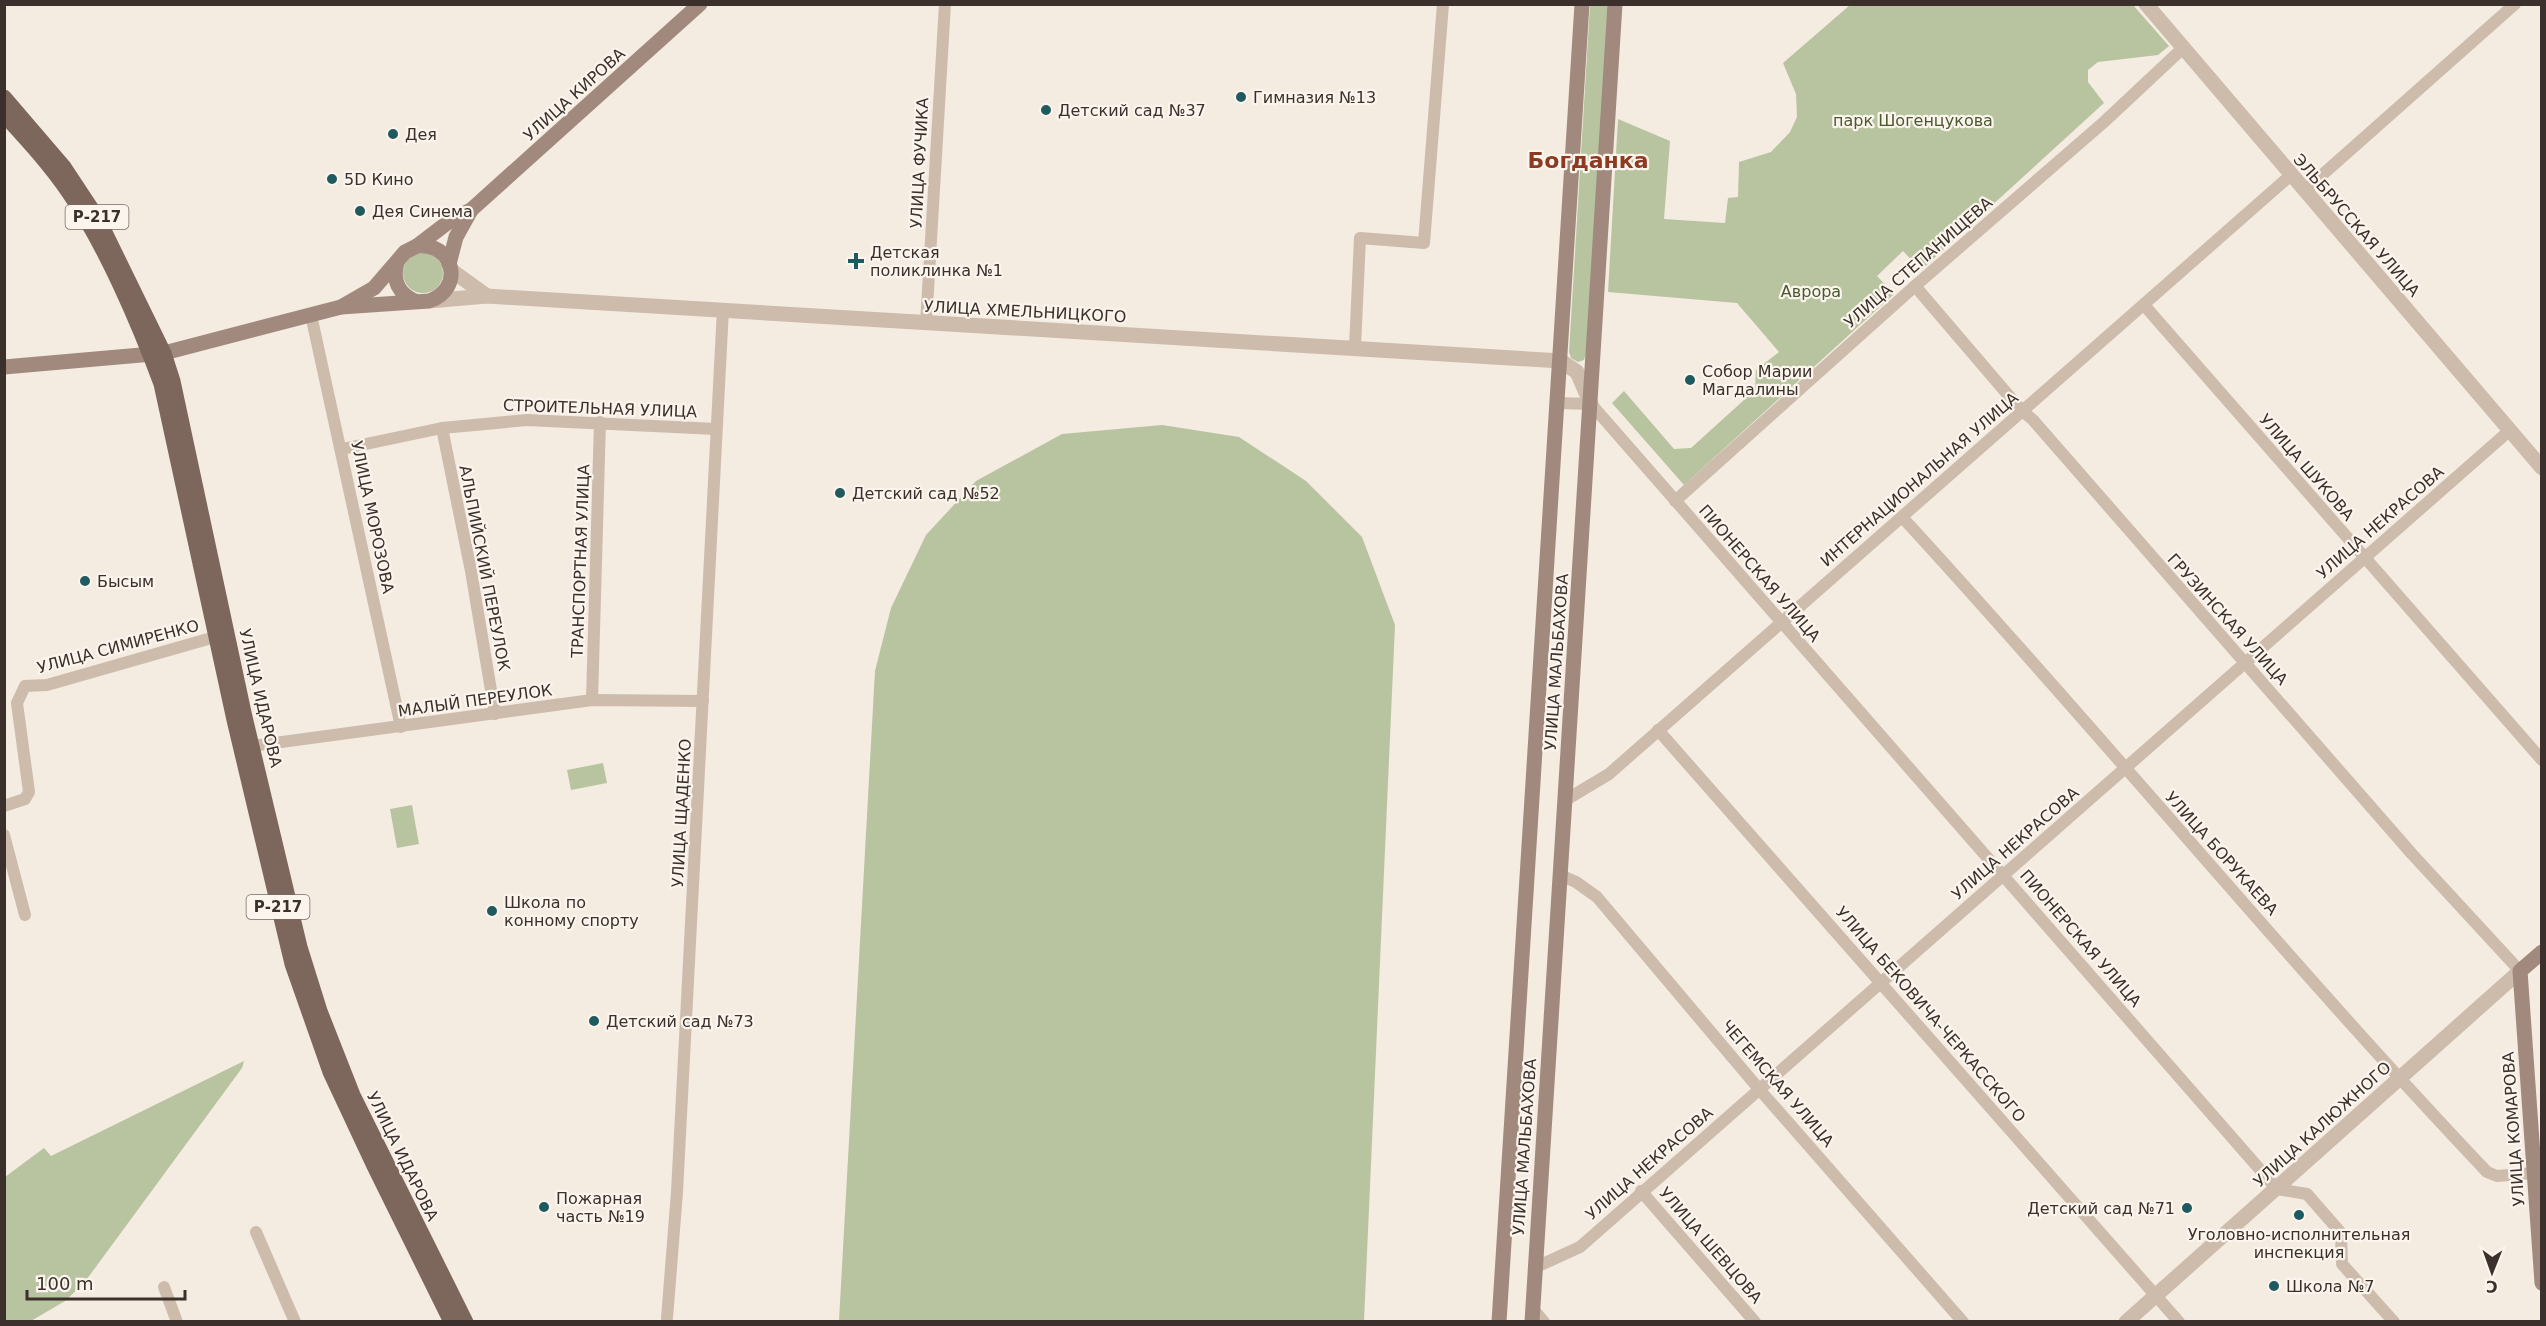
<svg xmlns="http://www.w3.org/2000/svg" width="2546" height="1326" font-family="'DejaVu Sans',sans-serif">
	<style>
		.green { fill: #b8c4a0 }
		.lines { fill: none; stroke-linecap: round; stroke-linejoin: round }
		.minor { stroke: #cdbbac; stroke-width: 12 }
		.tertiary { stroke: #cdbbac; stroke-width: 15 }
		.secondary { stroke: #a18a7d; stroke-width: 15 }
		.primary { stroke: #7d675c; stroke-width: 15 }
		.poi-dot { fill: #1f5a5e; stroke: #fbf5ee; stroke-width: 2 }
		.labels { text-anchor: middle; stroke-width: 4.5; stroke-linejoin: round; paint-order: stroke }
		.shield { fill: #fbf5ee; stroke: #756b66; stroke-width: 1.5 }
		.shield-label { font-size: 15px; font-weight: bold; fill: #3b302b }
		.street-label { font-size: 16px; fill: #3b302b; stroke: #fbf5ee }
		.poi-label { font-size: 16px; fill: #3b302b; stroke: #fbf5ee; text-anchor: start }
		.park-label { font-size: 16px; fill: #4a5a2e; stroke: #fbf5ee }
		.district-label { font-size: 22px; font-weight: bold; fill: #8c3b22; stroke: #fbf5ee }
	</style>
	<rect width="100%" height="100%" fill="#f4ebe1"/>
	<g class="green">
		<path d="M1590,5H1609L1586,354L1584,360L1578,362L1571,358L1569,352Z"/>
		<path d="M1850,5H2133L2169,46L2158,55L2098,62L2088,70V82L2104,103L1921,270L1903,251L1877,276L1894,294L1684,485L1612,403L1624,391L1674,449L1691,448L1755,390L1756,370L1779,352L1737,303L1608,292L1618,119L1670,141L1664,219L1725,223L1728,198L1738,197L1739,162L1771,152L1790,132L1797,117L1796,94L1783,63Z"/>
		<circle cx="423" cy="273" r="20"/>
		<path d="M1162,425L1239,437L1306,481L1362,537L1395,625L1364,1321H839L875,671L891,608L926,535L976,481L1062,434Z"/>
		<path d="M603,763L607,783L571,790L567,770Z"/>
		<path d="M412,805L419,844L397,848L390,809Z"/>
		<path d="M244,1061L242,1068L84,1283L65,1301L31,1321H5V1177L44,1148L51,1156Z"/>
	</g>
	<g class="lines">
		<g class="minor">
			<path d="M2304,191L2515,4"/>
			<path d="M1915,286L2021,410L2033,420L2412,854L2520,971"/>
			<path d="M2144,305L2542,760"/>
			<path d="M311,315L401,727"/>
			<path d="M926,324L945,4"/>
			<path d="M1355,347L1360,238L1424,243L1443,4"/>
			<path d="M1558,403L1591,404L2277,1189L2307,1194L2341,1233L2342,1264L2394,1322"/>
			<path d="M442,428L471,571L495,714"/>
			<path d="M342,449L442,428L527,420L716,429"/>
			<path d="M1675,501L1915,286L2104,122L2183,48"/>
			<path d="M1902,517C2100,732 2286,960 2487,1172L2497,1176L2534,1173"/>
			<path d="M592,700L600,422"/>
			<path d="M1658,730L2179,1322"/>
			<path d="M252,746L592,700L703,701"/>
			<path d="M1564,801L1609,774L2291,175"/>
			<path d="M4,806L25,799L29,792L17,703L25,686L47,685L215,637"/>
			<path d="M4,835L25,915"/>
			<path d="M1560,875L1576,882L1597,897L1759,1089L1963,1322"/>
			<path d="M1641,1191L1755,1322"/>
			<path d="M256,1232L295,1322"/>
			<path d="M1534,1268L1580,1247L2509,431"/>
			<path d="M164,1287L177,1322"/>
			<path d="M1532,1308L1544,1322"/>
			<path d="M667,1318L677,1192L723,309"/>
		</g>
		<g class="tertiary">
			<path d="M2146,4L2542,468"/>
			<path d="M451,270L487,296"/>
			<path d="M429,301L487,296L1561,361L1577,372L1591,404"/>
			<path d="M2126,1322L2520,971"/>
		</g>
		<g class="secondary">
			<path d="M397,263C392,280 399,294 415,301"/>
			<path d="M449,264L456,237L471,210"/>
			<path d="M341,307L374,288L405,252L417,246L451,220L471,210L700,4"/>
			<path d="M4,367L164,353L341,307L429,301C465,289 454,242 417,246"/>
			<path d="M2542,952L2520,971L2542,1283"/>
			<path d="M1499,1322L1582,4"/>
			<path d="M1532,1322L1615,4"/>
		</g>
		<g class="primary">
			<path d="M4,97L64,167L99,220L164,353L173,381L245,717L300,947L320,1011L353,1095L466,1322"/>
			<path d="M4,115C27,140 50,165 69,193C105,245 139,324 161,384L234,720L292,964L330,1072L374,1166L451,1322"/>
		</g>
	</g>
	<g class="poi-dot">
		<circle cx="1241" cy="97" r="6"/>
		<circle cx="1046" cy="110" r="6"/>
		<circle cx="393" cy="134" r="6"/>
		<circle cx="332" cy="179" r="6"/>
		<circle cx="360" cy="211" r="6"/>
		<path d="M853 252h6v6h6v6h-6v6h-6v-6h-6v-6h6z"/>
		<circle cx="1690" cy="380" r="6"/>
		<circle cx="840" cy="493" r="6"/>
		<circle cx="85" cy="581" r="6"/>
		<circle cx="492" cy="911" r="6"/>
		<circle cx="594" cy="1021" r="6"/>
		<circle cx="544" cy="1207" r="6"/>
		<circle cx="2187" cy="1208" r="6"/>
		<circle cx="2299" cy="1215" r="6"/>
		<circle cx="2274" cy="1286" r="6"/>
	</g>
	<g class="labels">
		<g class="shield">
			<rect x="65.5" y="205" width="63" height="24" rx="4.5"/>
			<rect x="246.5" y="895" width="63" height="24" rx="4.5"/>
		</g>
		<g class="shield-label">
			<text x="97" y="222">Р-217</text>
			<text x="278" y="912">Р-217</text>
		</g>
		<g class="street-label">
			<text transform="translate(574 94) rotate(-42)" y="6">УЛИЦА КИРОВА</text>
			<text transform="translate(919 163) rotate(-87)" y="6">УЛИЦА ФУЧИКА</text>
			<text transform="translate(2357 225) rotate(49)" y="6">ЭЛЬБРУССКАЯ УЛИЦА</text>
			<text transform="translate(1918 262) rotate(-41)" y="6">УЛИЦА СТЕПАНИЩЕВА</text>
			<text transform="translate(1025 311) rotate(3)" y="6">УЛИЦА ХМЕЛЬНИЦКОГО</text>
			<text transform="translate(600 408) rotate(2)" y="6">СТРОИТЕЛЬНАЯ УЛИЦА</text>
			<text transform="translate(2307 467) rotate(49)" y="6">УЛИЦА ШУКОВА</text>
			<text transform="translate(1919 479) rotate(-41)" y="6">ИНТЕРНАЦИОНАЛЬНАЯ УЛИЦА</text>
			<text transform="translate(373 517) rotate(78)" y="6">УЛИЦА МОРОЗОВА</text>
			<text transform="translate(2380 522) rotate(-41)" y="6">УЛИЦА НЕКРАСОВА</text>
			<text transform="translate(580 561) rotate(-88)" y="6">ТРАНСПОРТНАЯ УЛИЦА</text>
			<text transform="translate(485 568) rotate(79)" y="6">АЛЬПИЙСКИЙ ПЕРЕУЛОК</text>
			<text transform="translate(1760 573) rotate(49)" y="6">ПИОНЕРСКАЯ УЛИЦА</text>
			<text transform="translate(2228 619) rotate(48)" y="6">ГРУЗИНСКАЯ УЛИЦА</text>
			<text transform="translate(118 646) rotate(-15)" y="6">УЛИЦА СИМИРЕНКО</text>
			<text transform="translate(1556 662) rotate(-86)" y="6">УЛИЦА МАЛЬБАХОВА</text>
			<text transform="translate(261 698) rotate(77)" y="6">УЛИЦА ИДАРОВА</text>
			<text transform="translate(475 700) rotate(-8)" y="6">МАЛЫЙ ПЕРЕУЛОК</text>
			<text transform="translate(681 813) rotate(-87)" y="6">УЛИЦА ЩАДЕНКО</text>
			<text transform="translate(2015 843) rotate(-41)" y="6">УЛИЦА НЕКРАСОВА</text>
			<text transform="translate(2222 853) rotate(48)" y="6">УЛИЦА БОРУКАЕВА</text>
			<text transform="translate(2081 938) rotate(49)" y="6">ПИОНЕРСКАЯ УЛИЦА</text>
			<text transform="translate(1931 1014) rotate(49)" y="6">УЛИЦА БЕКОВИЧА-ЧЕРКАССКОГО</text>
			<text transform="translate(1778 1083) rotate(49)" y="6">ЧЕГЕМСКАЯ УЛИЦА</text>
			<text transform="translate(2322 1124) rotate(-42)" y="6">УЛИЦА КАЛЮЖНОГО</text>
			<text transform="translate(2513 1129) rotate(-94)" y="6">УЛИЦА КОМАРОВА</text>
			<text transform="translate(1524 1147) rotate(-86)" y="6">УЛИЦА МАЛЬБАХОВА</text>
			<text transform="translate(403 1156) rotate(64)" y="6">УЛИЦА ИДАРОВА</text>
			<text transform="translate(1649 1163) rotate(-41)" y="6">УЛИЦА НЕКРАСОВА</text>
			<text transform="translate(1711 1245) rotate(49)" y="6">УЛИЦА ШЕВЦОВА</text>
		</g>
		<g class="poi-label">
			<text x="1253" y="103">Гимназия №13</text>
			<text x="1058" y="116">Детский сад №37</text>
			<text x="405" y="140">Дея</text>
			<text x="344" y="185">5D Кино</text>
			<text x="372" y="217">Дея Синема</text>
			<text x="870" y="258">Детская<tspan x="870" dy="18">поликлинка №1</tspan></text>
			<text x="1702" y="377">Собор Марии<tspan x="1702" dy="18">Магдалины</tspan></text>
			<text x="852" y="499">Детский сад №52</text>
			<text x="97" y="587">Бысым</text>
			<text x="504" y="908">Школа по<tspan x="504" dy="18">конному спорту</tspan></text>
			<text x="606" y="1027">Детский сад №73</text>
			<text x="556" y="1204">Пожарная<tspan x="556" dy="18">часть №19</tspan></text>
			<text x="2175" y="1214" text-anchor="end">Детский сад №71</text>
			<text x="2299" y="1240" text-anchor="middle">Уголовно-исполнительная<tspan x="2299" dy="18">инспекция</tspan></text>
			<text x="2286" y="1292">Школа №7</text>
		</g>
		<g class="park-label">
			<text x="1913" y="126">парк Шогенцукова</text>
			<text x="1811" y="297">Аврора</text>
		</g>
		<g class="district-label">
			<text x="1588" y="168">Богданка</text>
		</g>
	</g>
	<rect width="2546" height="1326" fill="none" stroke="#3b302b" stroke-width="12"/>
	<g transform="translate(2492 1272) rotate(181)" stroke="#fbf5ee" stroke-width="4.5" paint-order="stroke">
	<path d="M0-4.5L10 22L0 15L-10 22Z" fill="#3b302b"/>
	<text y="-9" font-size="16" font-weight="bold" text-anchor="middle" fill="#3b302b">С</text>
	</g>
	<path d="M27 1290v9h158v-9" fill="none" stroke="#3b302b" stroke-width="3"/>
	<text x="36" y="1290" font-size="18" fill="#3b302b" stroke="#fbf5ee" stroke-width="4.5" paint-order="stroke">100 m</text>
</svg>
